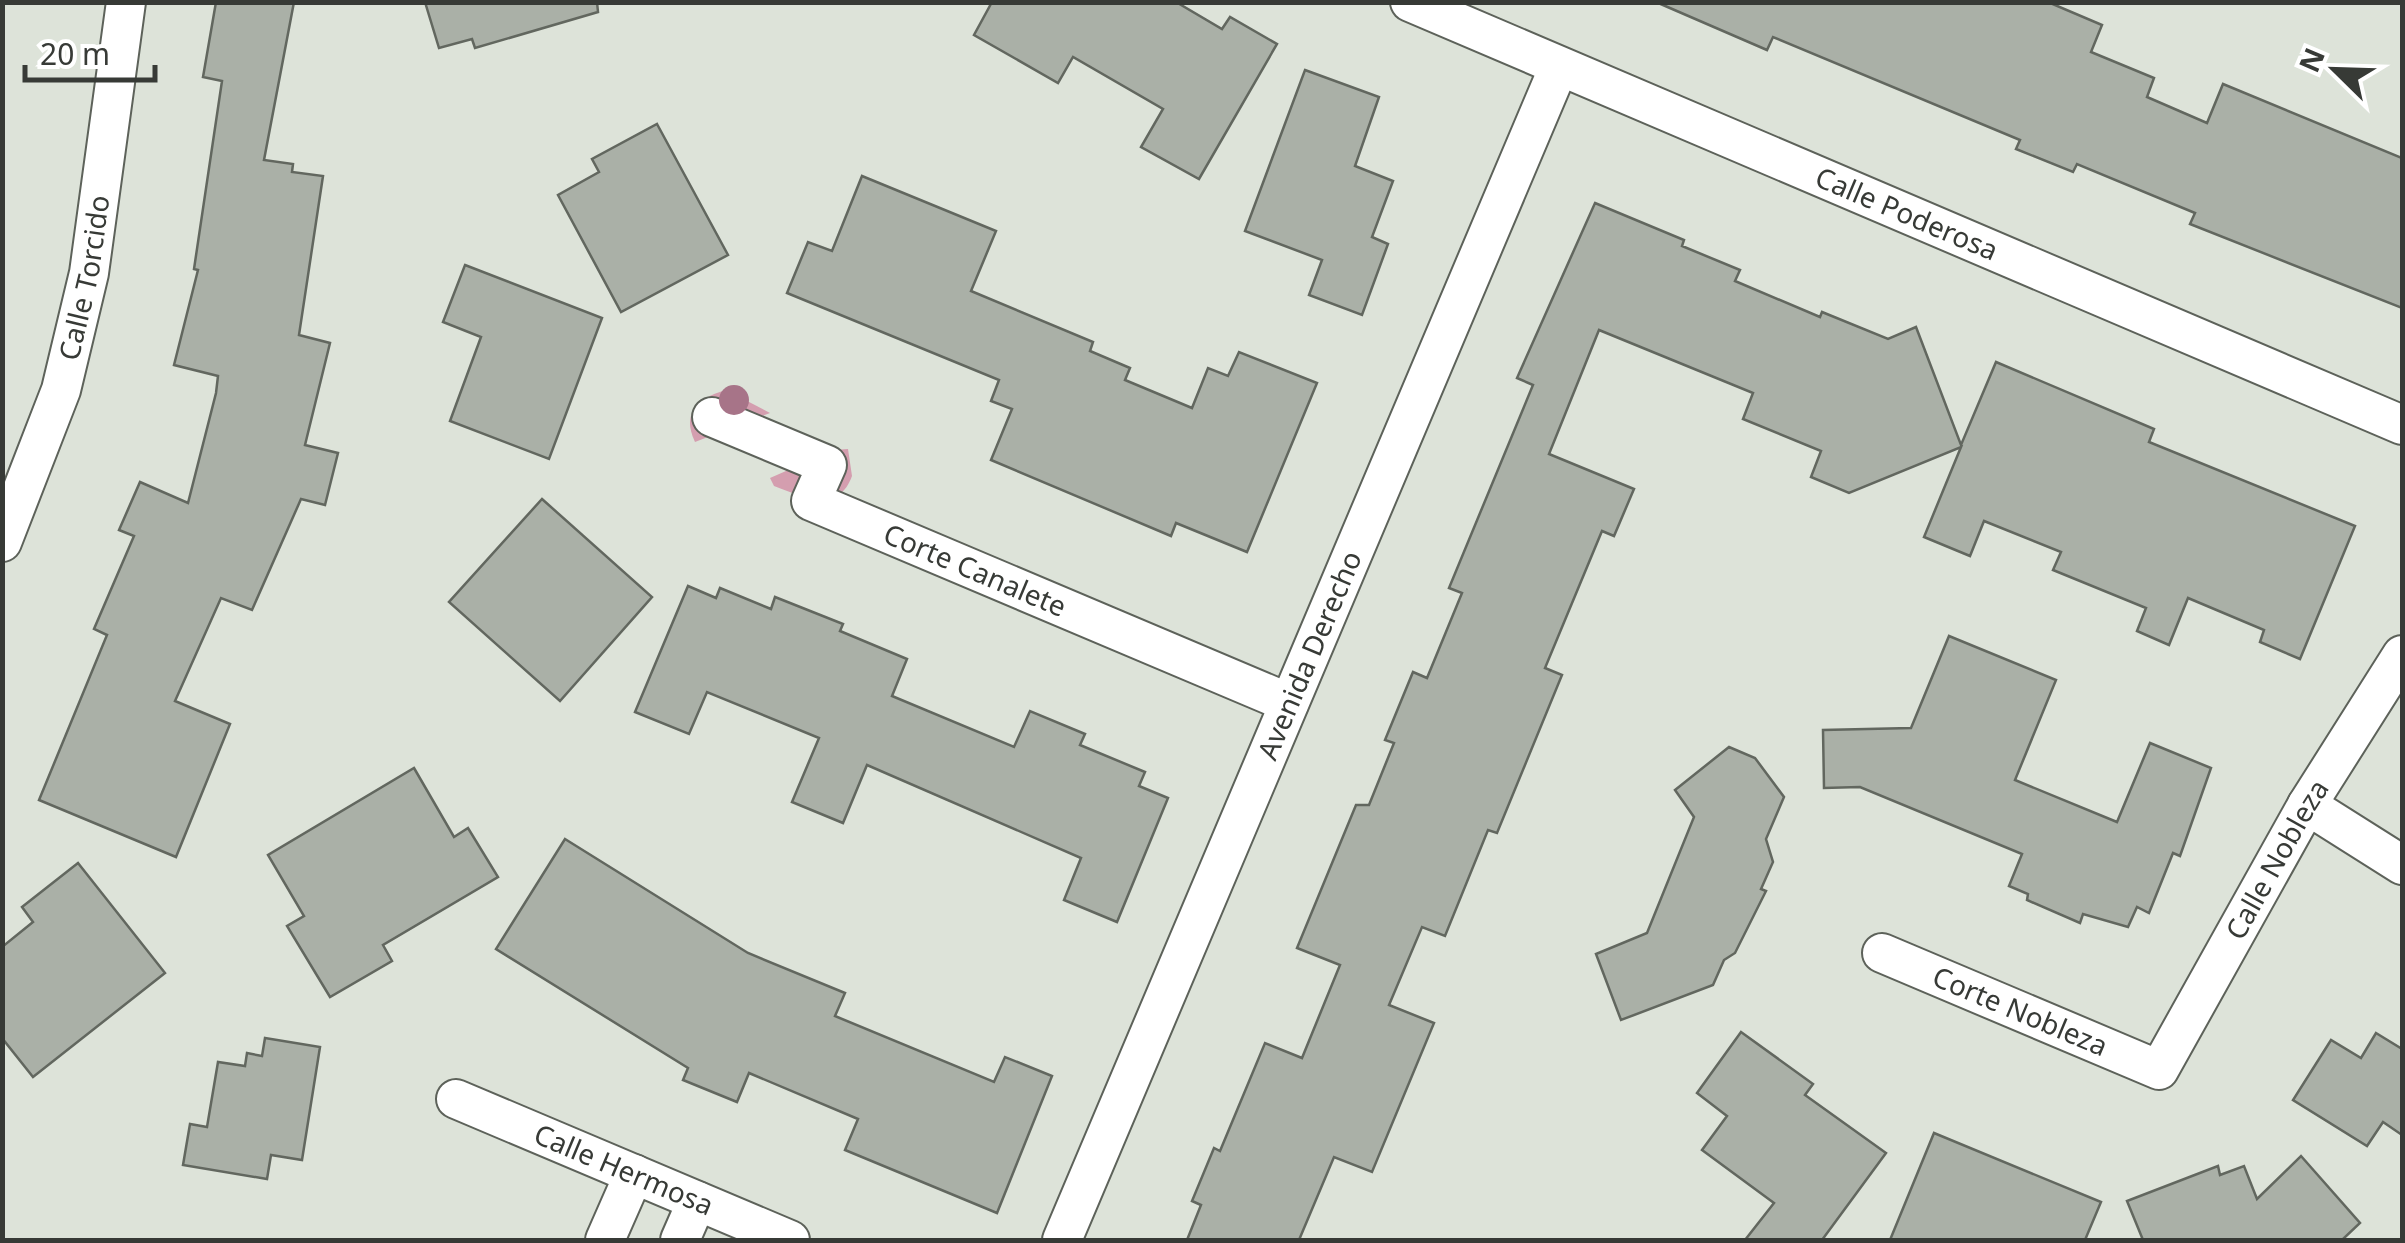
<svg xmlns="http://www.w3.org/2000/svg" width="2405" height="1243" font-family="'Noto Sans',sans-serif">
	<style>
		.green { fill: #d49eaf }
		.building { fill: #aab0a7; stroke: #62675f; stroke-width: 2.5 }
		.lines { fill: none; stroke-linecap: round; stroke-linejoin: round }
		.minor-casing { stroke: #5d625a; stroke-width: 42 }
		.minor { stroke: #fff; stroke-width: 38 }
		.tree { fill: #a77488 }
		.labels { text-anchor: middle; stroke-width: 9; stroke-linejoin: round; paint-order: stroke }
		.street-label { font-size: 28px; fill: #373a36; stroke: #fff }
	</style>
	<rect width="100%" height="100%" fill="#dde3d9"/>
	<g class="green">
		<path d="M726,390L770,413L695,442C681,413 698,398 726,390Z"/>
		<path d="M848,449L852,476C838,515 802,496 774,486L770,478L834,450Z"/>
	</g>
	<g class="building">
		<path d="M216,2H294L264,160L293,164L292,172L323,176L299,335L330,343L305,445L338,453L325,505L301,499L252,610L221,598L175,701L230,724L176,857L39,800L107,635L94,629L134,536L119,530L140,482L188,503L216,393L218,376L174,365L198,270L194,269L222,81L203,77Z"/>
		<path d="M425,2H597L598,12L475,48L472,39L439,48Z"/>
		<path d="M992,2H1176L1222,29L1230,17L1277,44L1199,179L1141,147L1163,109L1073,57L1058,83L974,35Z"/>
		<path d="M1656,2H2048L2102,25L2091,52L2154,78L2147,97L2207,123L2223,84L2402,158V308L2190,224L2195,213L2077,164L2073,172L2016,149L2020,140L1773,37L1767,50Z"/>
		<path d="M1305,70L1379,97L1355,166L1393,181L1372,237L1388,244L1362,315L1309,295L1322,260L1245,231Z"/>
		<path d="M657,124L728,255L621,312L558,195L599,172L592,159Z"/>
		<path d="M862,176L996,231L971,291L1093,342L1090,351L1130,368L1125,380L1192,408L1208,368L1228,376L1239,352L1317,383L1247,552L1176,523L1171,536L991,460L1012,409L991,401L999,380L787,293L808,242L832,251Z"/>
		<path d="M1595,203L1684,240L1682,246L1740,270L1735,281L1820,317L1822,312L1888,339L1916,327L1961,445L1996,362L2154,429L2149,442L2355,526L2300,659L2260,642L2264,630L2188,598L2169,645L2137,631L2146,608L2053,570L2061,552L1984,521L1970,556L1924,537L1961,447L1849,493L1811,477L1821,451L1743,419L1753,393L1599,330L1549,454L1634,489L1614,536L1602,531L1545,668L1562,675L1497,833L1488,830L1445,936L1422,927L1389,1005L1434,1023L1372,1172L1334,1157L1299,1240H1187L1201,1205L1192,1201L1214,1148L1220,1151L1265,1043L1302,1058L1340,965L1297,948L1356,805H1369L1394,743L1385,740L1413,672L1427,678L1462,593L1449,588L1533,385L1517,378Z"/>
		<path d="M465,265L602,318L549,459L450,421L481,337L443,322Z"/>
		<path d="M542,499L652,597L560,701L449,602Z"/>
		<path d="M688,586L716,598L720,588L771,609L775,597L843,624L840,631L907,659L892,696L1014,747L1030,711L1085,734L1080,745L1145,772L1139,786L1168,798L1117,922L1064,900L1081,858L867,765L843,823L792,802L819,738L707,692L689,734L635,712Z"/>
		<path d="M1949,636L2056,680L2015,780L2117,822L2150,743L2211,768L2180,856L2173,853L2149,913L2137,907L2128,927L2083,914L2080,923L2027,900L2028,894L2009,886L2022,854L1860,787L1824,788L1823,730L1911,728Z"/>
		<path d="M1729,747L1755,758L1784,797L1766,839L1773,862L1761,889L1766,891L1735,953L1724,960L1713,985L1621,1020L1596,954L1647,933L1694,817L1675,790Z"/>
		<path d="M414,768L454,837L468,828L498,877L383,945L392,961L330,997L287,926L304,916L268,855Z"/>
		<path d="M565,839L748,953L845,993L835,1016L994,1082L1005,1057L1052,1076L997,1213L845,1150L858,1119L749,1073L737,1102L683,1080L688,1068L496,949Z"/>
		<path d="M78,863L165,973L33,1077L2,1038V947L33,922L22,907Z"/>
		<path d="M1741,1032L1813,1084L1805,1095L1886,1153L1822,1240H1745L1774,1203L1702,1150L1727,1116L1697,1093Z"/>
		<path d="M2376,1033L2402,1049V1135L2383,1122L2367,1146L2293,1100L2331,1040L2361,1058Z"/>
		<path d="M265,1038L320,1047L302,1160L271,1155L267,1179L183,1165L190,1124L207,1127L218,1062L245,1066L247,1053L262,1056Z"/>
		<path d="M1934,1133L2101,1202L2085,1240H1890Z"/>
		<path d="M2301,1156L2360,1223L2342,1240H2143L2127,1201L2218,1166L2220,1175L2244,1166L2257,1199Z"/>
	</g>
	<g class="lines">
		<defs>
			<g id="minor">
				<path id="s1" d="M1410,2L2402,425"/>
				<path id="s2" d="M712,417L827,465L811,501L1289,703"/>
				<path id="s3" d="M2,542L61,390L89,273L126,2"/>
				<path d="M2307,805L2402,865"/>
				<path id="s4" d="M1882,953L2159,1070L2307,805L2402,655"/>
				<path id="s5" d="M456,1099L790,1240"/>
				<path d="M605,1240L634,1174"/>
				<path d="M680,1240L697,1201"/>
				<path id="s6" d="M1062,1240L1558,69"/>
			</g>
		</defs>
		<use href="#minor" class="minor-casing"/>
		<use href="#minor" class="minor"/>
	</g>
	<circle class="tree" cx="734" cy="400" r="15"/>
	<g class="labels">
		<g class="street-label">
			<text dy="10" stroke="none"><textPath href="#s1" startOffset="540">Calle Poderosa</textPath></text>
			<text dy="10" stroke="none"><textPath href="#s3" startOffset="278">Calle Torcido</textPath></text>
			<text dy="10" stroke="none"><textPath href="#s2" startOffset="342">Corte Canalete</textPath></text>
			<text dy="10" stroke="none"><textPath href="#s6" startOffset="635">Avenida Derecho</textPath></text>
			<text dy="10" stroke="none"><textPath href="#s4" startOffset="542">Calle Nobleza</textPath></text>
			<text dy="10" stroke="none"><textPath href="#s4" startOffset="150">Corte Nobleza</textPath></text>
			<text dy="10" stroke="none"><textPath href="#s5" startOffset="182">Calle Hermosa</textPath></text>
		</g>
	</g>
	<rect width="2405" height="1243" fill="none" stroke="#373a36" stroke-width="10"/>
	<g transform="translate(2335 70) rotate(293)" stroke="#ffffff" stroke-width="8" paint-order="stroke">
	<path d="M0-8L18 38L0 25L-18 38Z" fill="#373a36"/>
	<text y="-15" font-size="28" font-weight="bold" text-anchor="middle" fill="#373a36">N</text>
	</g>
	<path d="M25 65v15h130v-15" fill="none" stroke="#373a36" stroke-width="5"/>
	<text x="40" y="65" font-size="30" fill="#373a36" stroke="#ffffff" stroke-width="8" paint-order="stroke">20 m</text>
</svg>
